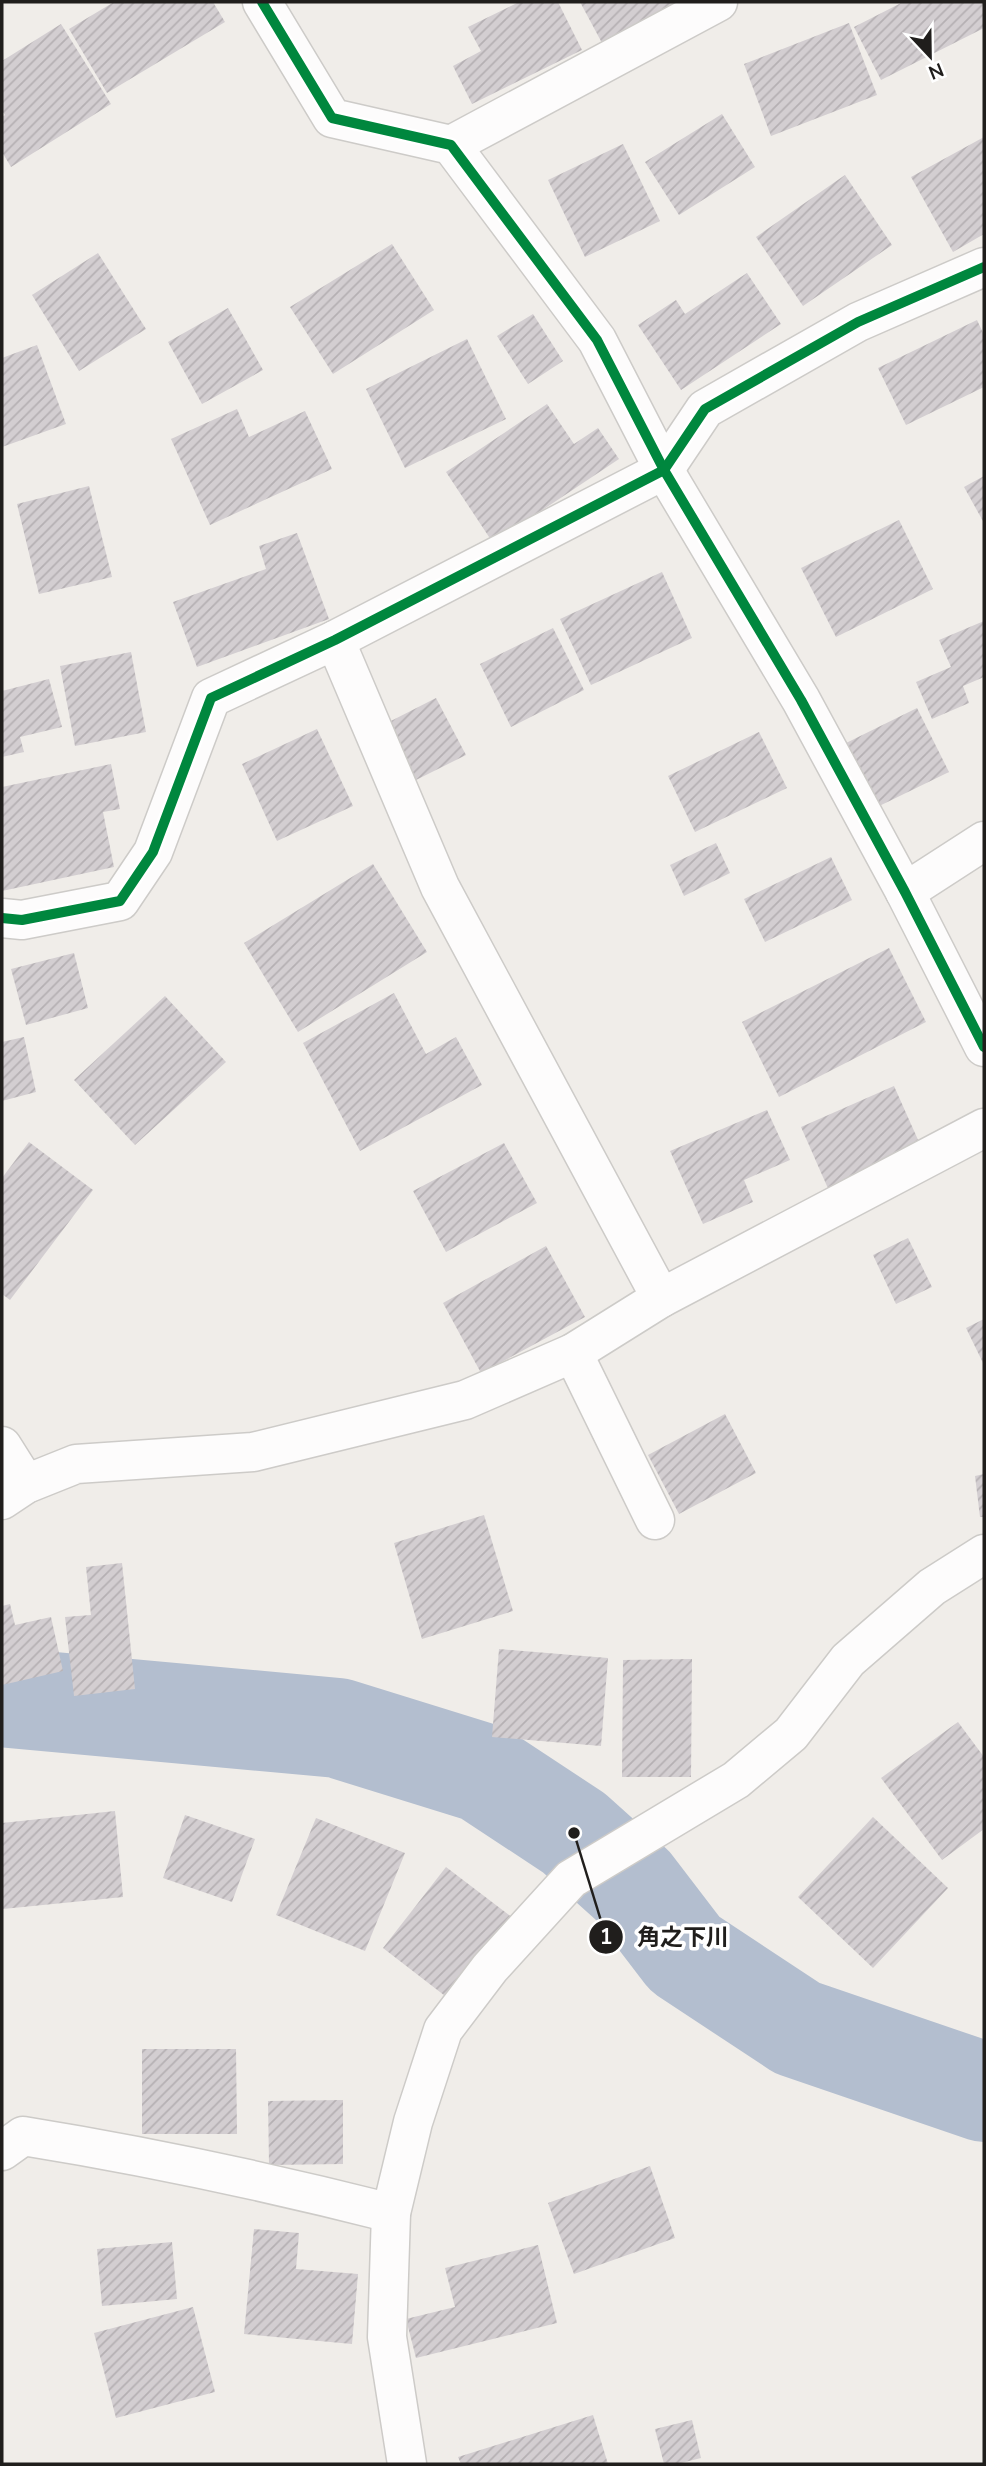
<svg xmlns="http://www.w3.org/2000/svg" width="986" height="2466" font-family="'Nunito Sans','Noto Sans JP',sans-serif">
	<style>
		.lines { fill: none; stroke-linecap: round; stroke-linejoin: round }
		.river { stroke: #b3becf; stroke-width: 100 }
		.building { fill: url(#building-hatch) }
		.minor-casing { stroke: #cdcbc8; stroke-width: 41 }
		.minor { stroke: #fdfcfc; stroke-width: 38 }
		.cycleway-casing { stroke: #fff; stroke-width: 15 }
		.cycleway { stroke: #00873e; stroke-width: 10 }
		.leader { fill: none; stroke: #201e1c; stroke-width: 2.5 }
		.callout-dot { fill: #201e1c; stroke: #fff; stroke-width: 2.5 }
		.mark-label { font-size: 21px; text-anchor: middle; font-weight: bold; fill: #fff }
		.callout-label { font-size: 23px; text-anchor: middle; font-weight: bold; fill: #201e1c; stroke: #fff; stroke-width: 7; stroke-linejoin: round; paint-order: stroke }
	</style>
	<defs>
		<pattern id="building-hatch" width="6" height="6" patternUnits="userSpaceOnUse" patternTransform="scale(1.75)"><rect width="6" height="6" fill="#d3ced1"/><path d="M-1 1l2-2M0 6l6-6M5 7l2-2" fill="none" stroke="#b5b0b3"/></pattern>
	</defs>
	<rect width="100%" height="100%" fill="#f0ede9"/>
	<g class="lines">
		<path class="river" d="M2,1692L10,1698L338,1728L483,1773L574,1833L633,1886L685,1954L797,2028L984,2092"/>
	</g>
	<g class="building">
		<path d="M114,2H213L225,22L107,93L69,29Z"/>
		<path d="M519,2H558L582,50L472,104L453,66L481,51L468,27Z"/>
		<path d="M580,2H676L602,43Z"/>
		<path d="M903,2H984V28L881,80L854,27Z"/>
		<path d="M849,23L877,95L771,136L744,64Z"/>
		<path d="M61,24L111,104L11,167L2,152V117L5,115L2,111V61Z"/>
		<path d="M722,114L755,167L679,215L645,162Z"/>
		<path d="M984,137V234L953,252L911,177Z"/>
		<path d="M623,144L660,221L585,257L548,180Z"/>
		<path d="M845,175L892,245L803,306L756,237Z"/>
		<path d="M392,244L434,310L333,374L290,307Z"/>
		<path d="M98,253L146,329L79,371L32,295Z"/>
		<path d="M747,273L781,324L681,390L638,325L676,300L685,314Z"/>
		<path d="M228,308L263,370L202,404L168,342Z"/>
		<path d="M533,314L563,361L528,384L497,336Z"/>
		<path d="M977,320L984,335V387L906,425L878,368Z"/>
		<path d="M467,339L506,419L405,468L366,389Z"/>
		<path d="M37,345L66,424L2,447V358Z"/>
		<path d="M547,404L574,444L598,428L619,459L493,543L446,472Z"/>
		<path d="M237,409L249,437L305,411L332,469L210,525L171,439Z"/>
		<path d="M984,476V523L964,487Z"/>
		<path d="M89,486L112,577L39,594L17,504Z"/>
		<path d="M899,520L933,589L836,637L801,568Z"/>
		<path d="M297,533L329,619L197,667L173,602L266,569L259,546Z"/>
		<path d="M662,572L692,638L591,685L560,619Z"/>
		<path d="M984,621V677L963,686L969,703L932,719L916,682L951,667L939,640Z"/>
		<path d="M553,628L584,690L511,727L480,664Z"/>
		<path d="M131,652L146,732L75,746L60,666Z"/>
		<path d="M49,679L62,727L20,737L24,752L2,757V691Z"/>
		<path d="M436,698L466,755L414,781L385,724Z"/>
		<path d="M917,708L949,772L871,810L840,746Z"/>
		<path d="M317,729L353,806L277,841L242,764Z"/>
		<path d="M759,732L787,788L695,832L668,776Z"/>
		<path d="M111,764L120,809L103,812L114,867L2,891V787Z"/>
		<path d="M716,843L730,873L684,896L670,865Z"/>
		<path d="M831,857L852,900L765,942L744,899Z"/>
		<path d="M373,864L427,952L298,1032L244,943Z"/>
		<path d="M889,948L926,1022L779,1097L742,1022Z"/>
		<path d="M74,953L88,1008L26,1025L11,969Z"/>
		<path d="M394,993L426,1054L456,1037L482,1085L360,1151L303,1043Z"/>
		<path d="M165,996L226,1062L135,1145L74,1080Z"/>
		<path d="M24,1037L36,1092L2,1101V1042Z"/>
		<path d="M894,1086L923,1151L830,1193L801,1127Z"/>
		<path d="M767,1110L790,1160L744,1180L753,1202L703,1224L670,1151Z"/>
		<path d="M29,1142L93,1190L10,1300L2,1294V1178Z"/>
		<path d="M504,1143L537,1203L446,1252L413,1191Z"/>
		<path d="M908,1238L932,1287L896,1304L873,1255Z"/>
		<path d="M546,1246L585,1317L481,1373L443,1303Z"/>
		<path d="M984,1319V1365L966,1328Z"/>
		<path d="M725,1414L756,1473L679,1514L648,1455Z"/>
		<path d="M984,1474V1517H980L975,1476Z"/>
		<path d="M484,1515L513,1611L422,1639L394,1543Z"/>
		<path d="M122,1563L135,1689L74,1696L65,1617L91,1615L86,1567Z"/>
		<path d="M10,1604L15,1625L51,1617L63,1671L2,1685V1606Z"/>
		<path d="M499,1649L608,1658L601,1746L492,1737Z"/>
		<path d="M692,1659L691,1777H622L623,1660Z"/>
		<path d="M958,1722L984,1757V1829L942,1860L881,1778Z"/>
		<path d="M115,1811L123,1897L3,1909L2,1823Z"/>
		<path d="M185,1815L255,1839L232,1902L163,1878Z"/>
		<path d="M873,1817L948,1888L873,1968L798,1897Z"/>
		<path d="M316,1818L405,1853L365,1951L276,1915Z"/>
		<path d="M446,1867L513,1918L449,1999L383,1948Z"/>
		<path d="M142,2049H236L237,2134H142Z"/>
		<path d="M343,2100V2164L269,2165L268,2101Z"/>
		<path d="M650,2166L675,2238L574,2274L548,2203Z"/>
		<path d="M254,2229L299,2233L296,2269L358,2274L352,2344L244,2334Z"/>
		<path d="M172,2242L177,2299L102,2306L97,2249Z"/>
		<path d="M538,2245L557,2323L416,2358L406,2319L455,2307L445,2268Z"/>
		<path d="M193,2307L215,2392L116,2418L94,2333Z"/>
		<path d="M593,2415L608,2464H461L458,2457Z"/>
		<path d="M692,2420L701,2458L677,2464H664L655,2429Z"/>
	</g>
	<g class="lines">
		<defs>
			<g id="minor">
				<path d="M262,2L332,118L451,145L597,340L664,470L801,700L905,892L984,1047"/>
				<path d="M451,145L718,2"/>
				<path d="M335,640L440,887L661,1298"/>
				<path d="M905,892L984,841"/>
				<path d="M2,918L22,920L120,901L153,852L211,698L335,640L664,470L705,409L858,322L984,267"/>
				<path d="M573,1353L655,1520"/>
				<path d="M2,1446L26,1484"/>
				<path d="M2,1500L26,1484L76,1464L253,1452L465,1400L573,1353L661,1298L984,1128"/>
				<path d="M2,2151L23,2136C147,2156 269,2182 391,2213"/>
				<path d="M407,2464L387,2337L391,2213L413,2122L443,2030L490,1968L571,1879L736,1780L791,1734L848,1660L932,1587L984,1554"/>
			</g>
		</defs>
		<use href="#minor" class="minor-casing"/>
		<use href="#minor" class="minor"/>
		<defs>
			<g id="cycleway">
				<path d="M262,2L332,118L451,145L597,340L664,470L801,700L905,892L984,1047"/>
				<path d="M2,918L22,920L120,901L153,852L211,698L335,640L664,470L705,409L858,322L984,267"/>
			</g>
		</defs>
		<use href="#cycleway" class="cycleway-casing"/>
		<use href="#cycleway" class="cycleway"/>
	</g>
	<path class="leader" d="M574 1833L606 1937"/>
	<g class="callout-dot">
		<circle cx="574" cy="1833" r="7"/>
		<circle cx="606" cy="1937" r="18"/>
	</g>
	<g class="mark-label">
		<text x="606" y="1944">1</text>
	</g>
	<g class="callout-label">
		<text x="683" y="1945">角之下川</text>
	</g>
	<rect width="986" height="2466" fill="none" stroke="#201e1c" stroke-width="7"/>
	<g transform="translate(930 56) rotate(158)" stroke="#ffffff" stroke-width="5" paint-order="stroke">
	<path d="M0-5L12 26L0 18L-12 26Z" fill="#201e1c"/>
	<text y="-10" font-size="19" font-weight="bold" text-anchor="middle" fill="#201e1c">N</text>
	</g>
</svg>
